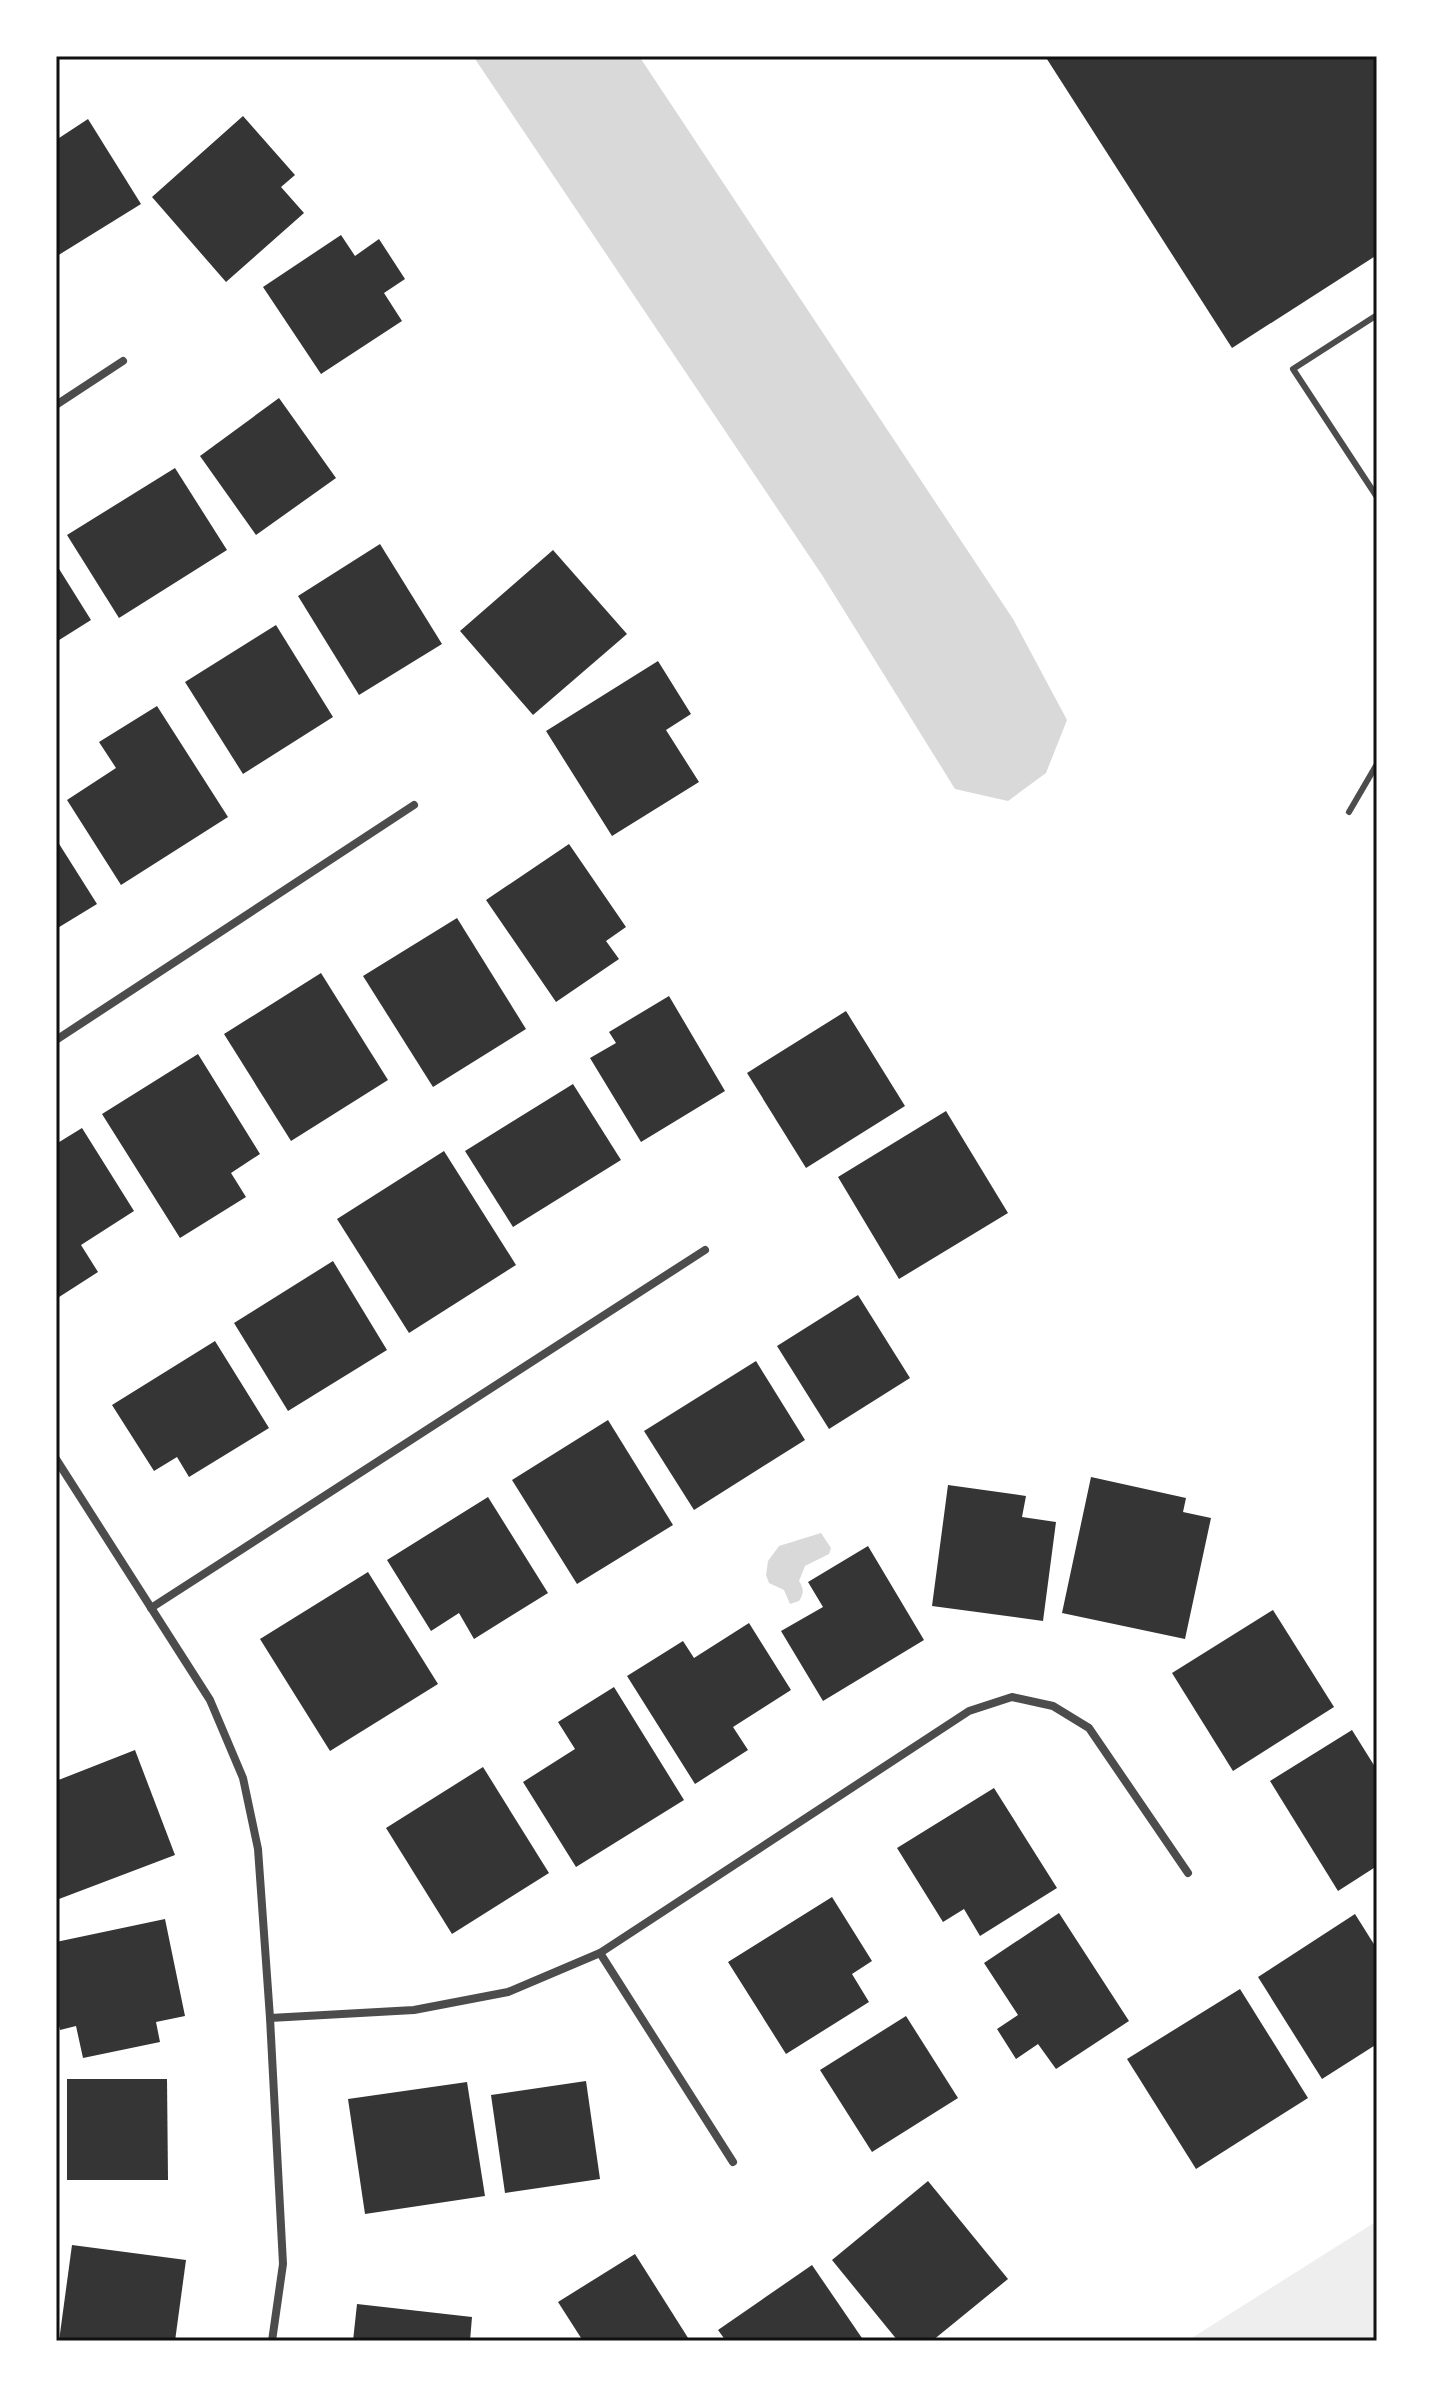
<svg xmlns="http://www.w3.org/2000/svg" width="1433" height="2397" font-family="Helvetica,sans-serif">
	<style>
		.green { fill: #eee }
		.water { fill: #d9d9d9 }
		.building { fill: #353535 }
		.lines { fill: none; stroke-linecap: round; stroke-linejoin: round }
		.service { stroke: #4c4c4c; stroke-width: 6 }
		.minor { stroke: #4c4c4c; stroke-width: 8 }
		.neatline { fill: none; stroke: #111; stroke-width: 3 }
	</style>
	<rect width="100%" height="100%" fill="#fff"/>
	<path class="green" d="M1377,2221V2341H1187Z"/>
	<g class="water">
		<path d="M473,56H639L1013,619L1067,720L1046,773L1008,801L955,789L822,575Z"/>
		<path d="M821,1533L831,1548L829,1554L805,1566L799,1581C804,1589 804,1593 799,1601L790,1604L784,1590L769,1583L766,1575L768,1561L779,1546Z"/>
	</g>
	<g class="building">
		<path d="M1045,56H1377V255L1232,348Z"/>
		<path d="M243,116L295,175L281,187L304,213L226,282L152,197Z"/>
		<path d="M88,119L141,204L57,256L56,140Z"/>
		<path d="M341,235L355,256L379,239L405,279L384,293L402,321L321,374L263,287Z"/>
		<path d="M279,398L336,478L256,535L200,456Z"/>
		<path d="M175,468L227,550L119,618L67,535Z"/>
		<path d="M380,544L442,644L359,695L298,596Z"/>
		<path d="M553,550L627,634L533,715L460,631Z"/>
		<path d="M56,564L91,620L56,642Z"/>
		<path d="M276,625L333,717L243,774L185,682Z"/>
		<path d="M658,661L691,714L666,730L699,782L612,836L546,731Z"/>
		<path d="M157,706L228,817L121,885L67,800L116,768L99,742Z"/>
		<path d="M56,839L97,904L56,929Z"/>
		<path d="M569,844L626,927L606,941L619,959L556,1002L486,900Z"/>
		<path d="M457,918L526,1029L433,1087L363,976Z"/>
		<path d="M321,973L388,1080L291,1141L224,1034Z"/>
		<path d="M669,996L725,1091L641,1142L590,1058L616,1043L609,1032Z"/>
		<path d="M846,1011L905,1106L806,1168L747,1073Z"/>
		<path d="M198,1054L260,1154L231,1173L246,1197L180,1238L102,1114Z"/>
		<path d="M573,1084L621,1160L513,1227L465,1151Z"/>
		<path d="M946,1111L1008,1213L899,1279L838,1177Z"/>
		<path d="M82,1128L134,1211L81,1245L98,1272L56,1299V1144Z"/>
		<path d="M444,1151L516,1265L409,1333L337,1219Z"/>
		<path d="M333,1261L387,1350L288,1411L234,1323Z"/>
		<path d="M858,1295L910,1378L829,1429L777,1346Z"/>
		<path d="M215,1341L269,1428L189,1477L177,1457L154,1471L112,1405Z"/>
		<path d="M756,1361L805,1440L694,1510L644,1431Z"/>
		<path d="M608,1420L673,1525L577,1584L512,1480Z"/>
		<path d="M1091,1477L1186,1498L1183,1512L1211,1518L1185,1639L1062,1613Z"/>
		<path d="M948,1485L1026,1496L1022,1517L1056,1522L1043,1621L932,1606Z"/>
		<path d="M488,1497L548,1593L474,1639L459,1613L431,1631L387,1560Z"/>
		<path d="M868,1546L924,1640L823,1701L781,1631L823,1607L808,1582Z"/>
		<path d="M368,1572L438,1684L330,1751L260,1639Z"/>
		<path d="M1273,1610L1334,1707L1233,1771L1172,1673Z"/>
		<path d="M749,1623L791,1690L733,1727L748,1750L695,1784L627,1676L683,1641L694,1658Z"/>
		<path d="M614,1687L684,1800L576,1867L523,1782L575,1749L558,1722Z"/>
		<path d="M1352,1730L1377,1770V1866L1338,1891L1270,1781Z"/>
		<path d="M135,1750L175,1855L59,1899L56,1892V1781Z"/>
		<path d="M483,1767L549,1873L452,1934L386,1828Z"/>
		<path d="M994,1788L1057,1888L980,1936L964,1909L943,1922L897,1848Z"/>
		<path d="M832,1897L872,1961L852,1974L869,2002L786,2054L728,1962Z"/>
		<path d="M1059,1913L1129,2021L1056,2069L1038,2044L1016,2059L997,2029L1018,2015L984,1963Z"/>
		<path d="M1355,1914L1377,1949V2044L1322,2079L1258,1977Z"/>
		<path d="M165,1919L185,2016L156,2022L160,2042L83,2058L76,2026L60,2030L56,2013V1942Z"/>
		<path d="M1240,1989L1308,2098L1196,2169L1127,2059Z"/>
		<path d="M906,2016L958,2098L872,2152L820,2070Z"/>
		<path d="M67,2079H167L168,2180H67Z"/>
		<path d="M586,2081L600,2179L505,2193L491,2095Z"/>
		<path d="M467,2082L485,2196L365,2214L348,2099Z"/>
		<path d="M928,2181L1008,2279L932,2341H898L832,2260Z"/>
		<path d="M72,2245L186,2260L175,2341H59Z"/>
		<path d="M635,2254L690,2341H583L558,2302Z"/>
		<path d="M812,2265L864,2341H726L718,2330Z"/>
		<path d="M357,2304L472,2317L470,2341H353Z"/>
	</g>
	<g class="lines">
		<g class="service">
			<path d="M1377,315L1293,369L1377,497"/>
			<path d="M1349,812L1377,764"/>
		</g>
		<g class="minor">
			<path d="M56,405L123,361"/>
			<path d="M56,1040L414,805"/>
			<path d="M56,1459L210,1700L243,1778L258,1849L270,2018L283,2264L272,2341"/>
			<path d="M151,1608L705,1250"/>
			<path d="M600,1953L733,2162"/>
			<path d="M270,2018L414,2010L508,1992L600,1953L969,1711L1012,1697L1053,1706L1089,1728L1188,1873"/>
		</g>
	</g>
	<rect width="1433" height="2397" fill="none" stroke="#ffffff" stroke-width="116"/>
	<rect x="58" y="58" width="1317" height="2281" class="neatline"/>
</svg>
